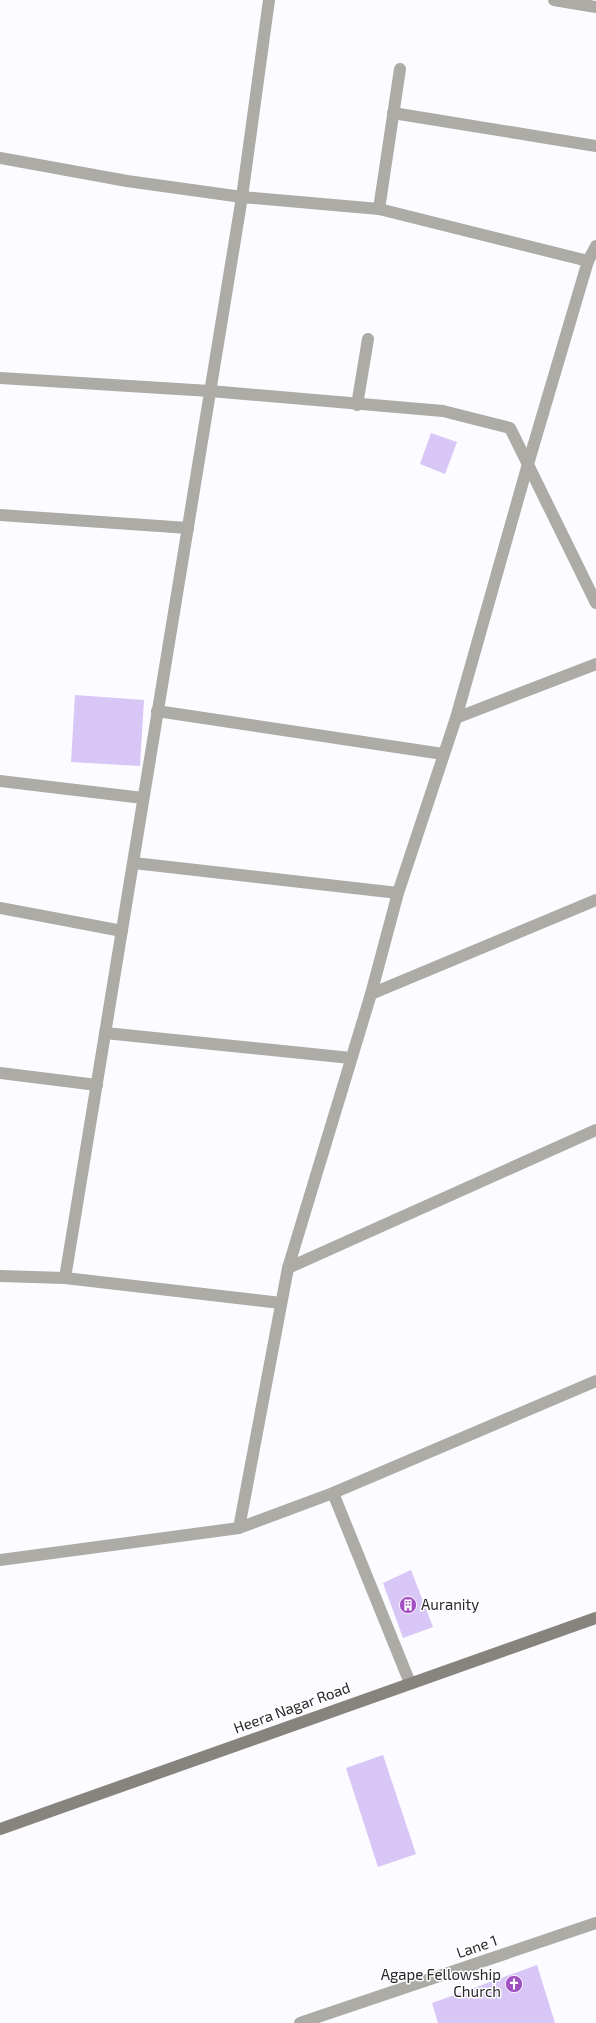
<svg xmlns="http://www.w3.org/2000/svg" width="596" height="2023" font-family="'Exo 2',sans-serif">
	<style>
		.building { fill: #d8c6f7 }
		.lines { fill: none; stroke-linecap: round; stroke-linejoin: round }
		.street { stroke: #acaba6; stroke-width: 12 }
		.secondary { stroke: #86847d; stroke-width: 12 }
		.labels { text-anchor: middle; stroke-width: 3; stroke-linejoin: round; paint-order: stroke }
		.poi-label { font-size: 15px; fill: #29272b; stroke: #fff; text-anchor: start }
		.street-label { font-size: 15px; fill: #29272b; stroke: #fff }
	</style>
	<rect width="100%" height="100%" fill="#fcfbff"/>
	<g class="building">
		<path d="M431,433L457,442L445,474L420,464Z"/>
		<path d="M75,695L144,700L140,766L71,762Z"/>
		<path d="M411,1570L433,1627L403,1638L383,1583Z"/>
		<path d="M383,1755L416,1854L378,1867L346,1768Z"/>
		<path d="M537,1965L555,2023H438L432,2003Z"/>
	</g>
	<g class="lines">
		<g class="street">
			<path d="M554,0L596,7"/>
			<path d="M393,113L596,146"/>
			<path d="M0,158L127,181L242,197L379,209L588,261"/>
			<path d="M379,209L400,69"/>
			<path d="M0,378L210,391L443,411L510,428L596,603"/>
			<path d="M357,405L368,339"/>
			<path d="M0,515L188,528"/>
			<path d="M157,711L443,754"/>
			<path d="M456,718L596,664"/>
			<path d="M0,781L143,798"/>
			<path d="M134,863L398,893"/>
			<path d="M0,908L122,931"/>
			<path d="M371,994L596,900"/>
			<path d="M105,1033L351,1058"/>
			<path d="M0,1073L97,1085"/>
			<path d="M288,1268L596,1130"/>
			<path d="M0,1276L65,1278L281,1303"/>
			<path d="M65,1278L242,197L269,0"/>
			<path d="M333,1493L410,1683"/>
			<path d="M239,1528L288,1268L371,994L398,893L456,718L528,464L588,261L596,246"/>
			<path d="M0,1560L239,1528L333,1493L596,1381"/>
			<path d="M300,2023L596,1923"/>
		</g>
		<path class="secondary" d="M0,1829L596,1618"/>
	</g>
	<defs>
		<symbol id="building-disc" viewBox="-11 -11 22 22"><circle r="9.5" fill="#a150c1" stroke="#fff"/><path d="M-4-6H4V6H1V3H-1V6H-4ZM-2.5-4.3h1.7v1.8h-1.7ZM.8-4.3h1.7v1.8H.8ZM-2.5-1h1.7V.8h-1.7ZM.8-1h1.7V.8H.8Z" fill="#fff"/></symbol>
		<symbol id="church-disc" viewBox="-11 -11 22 22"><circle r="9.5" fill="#a150c1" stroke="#fff"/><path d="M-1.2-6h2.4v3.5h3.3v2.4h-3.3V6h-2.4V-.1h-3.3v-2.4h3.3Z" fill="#fff"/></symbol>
	</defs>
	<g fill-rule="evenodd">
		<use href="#building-disc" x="398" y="1595" width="20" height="20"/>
		<use href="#church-disc" x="504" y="1974" width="20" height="20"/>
	</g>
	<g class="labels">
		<g class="poi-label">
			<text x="421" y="1610">Auranity</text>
			<text x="501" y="1980" text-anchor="end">Agape Fellowship<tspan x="501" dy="17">Church</tspan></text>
		</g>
		<g class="street-label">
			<text transform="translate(292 1708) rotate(-20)" y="5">Heera Nagar Road</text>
			<text transform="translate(477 1947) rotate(-19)" y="5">Lane 1</text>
		</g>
	</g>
</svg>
